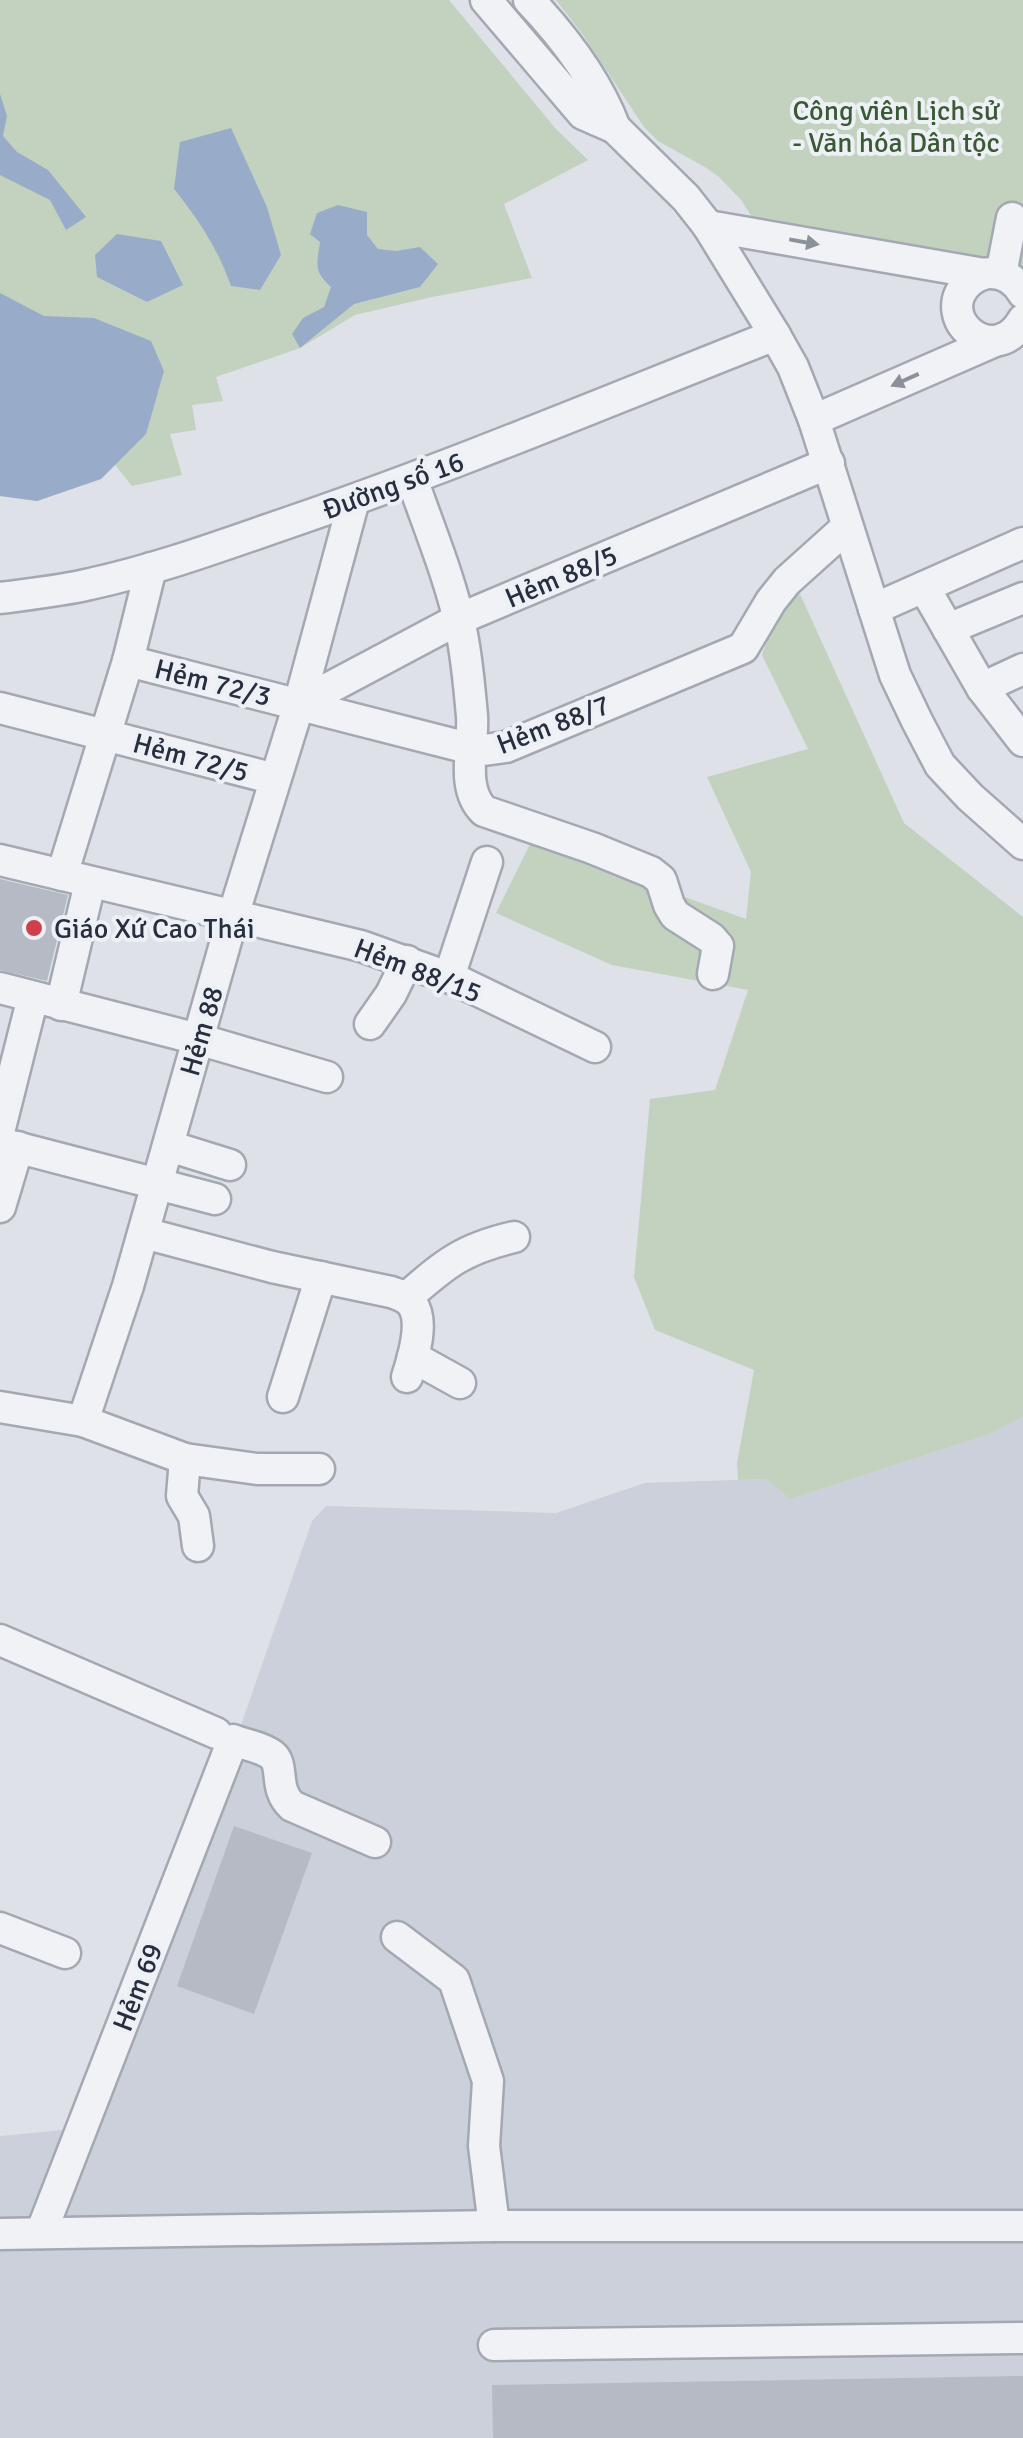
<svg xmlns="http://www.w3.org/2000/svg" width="1023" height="2438" font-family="Signika,sans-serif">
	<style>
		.built { fill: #ccd0da }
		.green { fill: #c2d2bf }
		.water { fill: #98acc9 }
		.building { fill: #b5bac4 }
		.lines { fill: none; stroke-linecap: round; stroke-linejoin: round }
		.minor-casing { stroke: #a3a8b2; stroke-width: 35 }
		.minor { stroke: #f0f2f6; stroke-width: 30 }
		.oneway { fill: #8c909a }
		.poi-dot { fill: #d0404c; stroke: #edf0f5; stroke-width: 4 }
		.labels { text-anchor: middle; stroke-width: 8; stroke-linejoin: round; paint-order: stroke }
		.park-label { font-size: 28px; fill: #395a34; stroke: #edf0f5 }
		.street-label { font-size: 28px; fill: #272e3f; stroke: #edf0f5 }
		.poi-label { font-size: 28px; fill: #272e3f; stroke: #edf0f5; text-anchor: start }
	</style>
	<rect width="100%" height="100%" fill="#dee1e8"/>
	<path class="built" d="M1023,1417V2438H0V2136L73,2129L235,1742L312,1521L326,1506L556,1513L645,1483L766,1479L790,1499L987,1435Z"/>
	<g class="green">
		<path d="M0,0H449L556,129L588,160L504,204L532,278L432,297L355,315L300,348L216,377L223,401L192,405L196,430L170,434L182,475L132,486L115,465L101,479L37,501L0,496Z"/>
		<path d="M556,0H1023V276L759,229L742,201L719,177L705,167L658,141L644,127L583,35Z"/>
		<path d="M800,594L904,823L1023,917V1417L987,1435L790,1499L766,1479L738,1480L737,1463L754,1370L655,1330L634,1277L650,1099L715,1090L748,990L612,965L496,913L531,842L746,919L751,872L707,777L808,749L762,655L778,607Z"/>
	</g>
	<g class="water">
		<path d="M0,94L7,116L3,136L17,152L48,170L86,217L66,230L50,200L0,175Z"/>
		<path d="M231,128L267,207L281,255L260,290L231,286C218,249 199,220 174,189L180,142Z"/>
		<path d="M338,205L367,212V235L378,249L396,251L420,247L438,264L420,287L354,304L300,348L292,334L303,318L324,307L331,287C313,271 317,264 320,242L310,234L317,213Z"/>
		<path d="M117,234L161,241L183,285L147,302L97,277L95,255Z"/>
		<path d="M0,293L44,316L94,318L151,341L164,371L146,434L101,479L37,501L0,496Z"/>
	</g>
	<g class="building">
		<path d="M0,879L68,895L47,981L0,970Z"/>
		<path d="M234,1826L312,1853L254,2014L177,1986Z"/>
		<path d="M1023,2376V2438H493L492,2385Z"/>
	</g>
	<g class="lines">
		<defs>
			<g id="minor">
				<path d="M486,0L583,114L615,128C597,80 564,37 529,0"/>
				<path d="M615,128L686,198L708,226L775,335L793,367L814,420L895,675L917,721L940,765L970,797L1023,844"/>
				<path d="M708,226L984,274"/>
				<path d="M1001,274L1012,218"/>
				<path d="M1023,293C1016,281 1005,273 991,273C982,273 975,277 969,282C931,317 994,371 1023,320"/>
				<path d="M814,420L995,341"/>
				<path d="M412,479C428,525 450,578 460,625C467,655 469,685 472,716C474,746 460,788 484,811L592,848L651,872L661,880L669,905L675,915L711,938L718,946L713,974"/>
				<path d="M924,587L982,688L1023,741"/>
				<path d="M0,598C30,594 61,591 90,584C159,569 226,544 293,521C456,465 615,398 775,335"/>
				<path d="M874,609L1023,543"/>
				<path d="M948,629L1023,598"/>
				<path d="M128,661L472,749L484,750L506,747L743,648L771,601L787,581L847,527"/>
				<path d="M982,688L1023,669"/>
				<path d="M299,704L459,619L829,463"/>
				<path d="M0,708L275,779"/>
				<path d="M0,860L361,946L456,980L595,1047"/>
				<path d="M62,875L128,661L151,568"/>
				<path d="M449,977L487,862"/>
				<path d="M0,988L198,1039L327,1077"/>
				<path d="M61,1005L90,883"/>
				<path d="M370,1024L391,994L407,961"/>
				<path d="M0,1128L33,997"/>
				<path d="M0,1143L215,1199"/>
				<path d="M169,1146L230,1165"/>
				<path d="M0,1207L18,1147"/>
				<path d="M144,1233L272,1267L391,1292C399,1295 407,1297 412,1304C425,1322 413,1358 407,1377"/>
				<path d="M406,1298C445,1264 462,1249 514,1237"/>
				<path d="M413,1357L460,1383"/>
				<path d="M283,1397L321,1277"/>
				<path d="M0,1407L83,1421L128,1286L233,916L299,704L354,500"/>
				<path d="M83,1421L185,1459L257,1469H319"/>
				<path d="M185,1459L182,1496L194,1516L198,1546"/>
				<path d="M0,1640L216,1733"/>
				<path d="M0,1928L65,1953"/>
				<path d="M397,1937L454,1980L488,2081L484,2146L494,2226"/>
				<path d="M41,2233L233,1740C245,1745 262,1747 272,1755C285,1765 273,1789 292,1806L375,1842"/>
				<path d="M0,2234L494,2226H1023"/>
				<path d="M494,2345L1023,2338"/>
			</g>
		</defs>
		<use href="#minor" class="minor-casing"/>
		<use href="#minor" class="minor"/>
	</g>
	<defs><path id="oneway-solid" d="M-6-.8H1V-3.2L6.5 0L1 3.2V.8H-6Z" transform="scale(2.5)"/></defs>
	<g class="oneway">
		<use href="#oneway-solid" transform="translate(804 242) rotate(10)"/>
		<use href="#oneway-solid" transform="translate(905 380) rotate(156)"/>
	</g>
	<circle class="poi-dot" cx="34" cy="928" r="10"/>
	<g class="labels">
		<g class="park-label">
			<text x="896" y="120">Công viên Lịch sử<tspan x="896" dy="32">- Văn hóa Dân tộc</tspan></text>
		</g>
		<g class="street-label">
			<text transform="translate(393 485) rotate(-20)" y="10">Đường số 16</text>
			<text transform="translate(561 576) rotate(-23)" y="10">Hẻm 88/5</text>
			<text transform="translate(213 682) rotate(14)" y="10">Hẻm 72/3</text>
			<text transform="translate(553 724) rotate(-21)" y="10">Hẻm 88/7</text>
			<text transform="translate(191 757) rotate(15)" y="10">Hẻm 72/5</text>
			<text transform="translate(418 970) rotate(21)" y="10">Hẻm 88/15</text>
			<text transform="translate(201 1031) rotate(-74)" y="10">Hẻm 88</text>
			<text transform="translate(137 1987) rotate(-69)" y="10">Hẻm 69</text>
		</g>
		<g class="poi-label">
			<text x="54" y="938">Giáo Xứ Cao Thái</text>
		</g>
	</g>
</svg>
